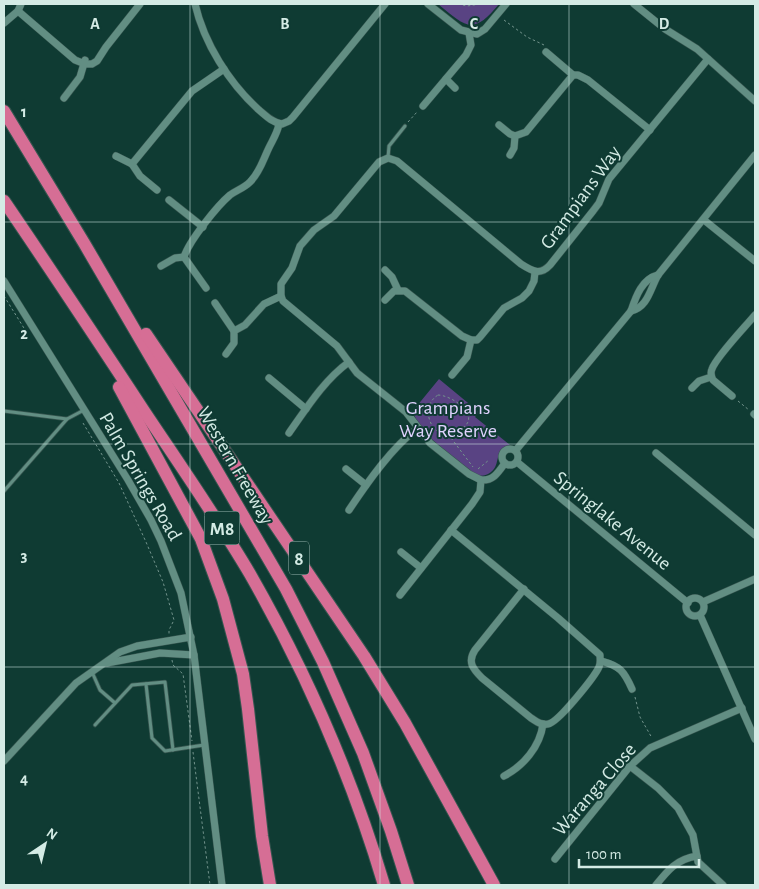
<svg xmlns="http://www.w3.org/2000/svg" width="759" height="889" font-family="'Alegreya Sans',sans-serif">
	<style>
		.green { fill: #594383 }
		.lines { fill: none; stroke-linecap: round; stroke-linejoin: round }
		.service-casing { stroke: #375650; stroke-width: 4.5 }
		.minor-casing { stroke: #375650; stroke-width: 8 }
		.motorway-casing { stroke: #375650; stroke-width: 14 }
		.path { stroke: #72938c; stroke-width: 1; stroke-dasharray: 2.5 2.5; stroke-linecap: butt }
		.service { stroke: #628e83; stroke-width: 3 }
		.minor { stroke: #628e83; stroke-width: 7 }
		.motorway { stroke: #d66e95; stroke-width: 12 }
		.grid { fill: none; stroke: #d4ebe5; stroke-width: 1; stroke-opacity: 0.55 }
		.labels { text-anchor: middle; stroke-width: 4; stroke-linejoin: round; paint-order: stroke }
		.shield { fill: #0f3b33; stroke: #99b6b0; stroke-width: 1 }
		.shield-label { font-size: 19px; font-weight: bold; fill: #d4ebe5 }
		.street-label { font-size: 20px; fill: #d4ebe5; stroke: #0f3b33 }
		.park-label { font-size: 20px; fill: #e0d3ff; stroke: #0f3b33 }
		.grid-label { font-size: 16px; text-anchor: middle; font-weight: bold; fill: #d4ebe5; stroke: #0f3b33; stroke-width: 4; stroke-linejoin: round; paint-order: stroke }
	</style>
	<rect width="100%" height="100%" fill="#0f3b33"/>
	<g class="green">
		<path d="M438,4H499C473,36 466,27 438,4Z"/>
		<path d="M439,379L479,412L475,417L510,445C491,453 503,466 488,474C486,475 482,476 480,476C471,474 435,442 427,435C421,428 417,420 412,412Z"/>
	</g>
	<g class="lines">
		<defs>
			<g id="service">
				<path d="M388,158L389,146L405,126"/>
				<path d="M4,411L67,419"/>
				<path d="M4,491L67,419L84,410"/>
				<path d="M92,672L100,690L115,703"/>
				<path d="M146,684L152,738L165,751L204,745"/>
				<path d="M95,725L132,685L165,682L173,750"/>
			</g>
			<g id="minor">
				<path d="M195,4C204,43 229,83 259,110C266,116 273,123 282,124L289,121L293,117L385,4"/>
				<path d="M428,4L461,30L477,34L485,29L506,4"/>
				<path d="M634,4L665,29L697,49L755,101"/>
				<path d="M18,11L21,4"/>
				<path d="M4,23L18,11L75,60L85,64H92L97,61L106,47L140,4"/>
				<path d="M546,52L573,75"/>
				<path d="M446,79L455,88"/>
				<path d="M64,98L80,77L85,60"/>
				<path d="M423,106L466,55L471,45L469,33"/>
				<path d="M499,125L510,134L515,136"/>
				<path d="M510,155L514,148L515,136L526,132L573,75H578L588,80L650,130"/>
				<path d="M116,156L132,164"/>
				<path d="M157,190L140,176L132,164L192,91L224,69"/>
				<path d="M169,200L203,227"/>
				<path d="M704,220L755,261"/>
				<path d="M161,266L175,258L184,257"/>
				<path d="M385,270L392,277L398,290"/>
				<path d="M4,281L128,480L151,520L161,541L181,593L194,655L222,885"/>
				<path d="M206,288L184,257C189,241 217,206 230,195C237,190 244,188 250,182C259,173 262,163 267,152C271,142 277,135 279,124"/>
				<path d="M385,300L394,291H405L462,336L471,340"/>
				<path d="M215,303L234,331"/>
				<path d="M631,311C648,307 650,289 658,275L755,155"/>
				<path d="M226,354L234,343V331L245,325L264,304L281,296"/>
				<path d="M452,375L467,357L471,340H477L480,337L504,308L522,298L529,291L534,281L535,272"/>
				<path d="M269,378L306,409"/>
				<path d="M692,388L699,381L711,377"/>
				<path d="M732,396L713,380C711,376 710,373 712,369C716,357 745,327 755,315"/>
				<path d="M754,414L755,415"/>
				<path d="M289,433C306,409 324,380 349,362"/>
				<circle cx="510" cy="457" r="8"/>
				<path d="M516,450L631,311C636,296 642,279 658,275"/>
				<path d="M656,453L755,535"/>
				<path d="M517,462L688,603"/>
				<path d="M346,469L366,485"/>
				<path d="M481,480L469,474L430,443L406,412L357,373L337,346L283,301L281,296V284L292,268L300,246L314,230L334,216L379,162L388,158L397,161L403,166L521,264C532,271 540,276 550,265L593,211L599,203L609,179L708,59"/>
				<path d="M349,510C367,483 392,447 418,428"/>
				<path d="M451,530L558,618L600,655C600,660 601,663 599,667C595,676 558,723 548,724C541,726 536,721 531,718L482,678C473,669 467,662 475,650L524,589"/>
				<path d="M401,552L421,568"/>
				<path d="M400,595L472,504L480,492L481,480C493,481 498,473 505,463"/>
				<circle cx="695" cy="607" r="9"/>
				<path d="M703,602L755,579"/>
				<path d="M700,615L755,739"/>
				<path d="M601,661C620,666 624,671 632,689"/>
				<path d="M107,663L160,653L194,655"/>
				<path d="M4,761L76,683L120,652L137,646L191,637"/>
				<path d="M630,766L658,788L678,808L693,835L698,862L723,885"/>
				<path d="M504,776C523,766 540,747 543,724"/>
				<path d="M555,859L630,766L650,748L742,708"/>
				<path d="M656,885C668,870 677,859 697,856"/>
			</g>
			<g id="motorway">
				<path d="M4,111L84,243L286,589L323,662L363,753L391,831L408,885"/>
				<path d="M4,201C51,270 98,341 144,411C180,465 217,518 250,574C306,672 352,777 384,885"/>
				<path d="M146,334L364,656L405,723L494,885"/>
				<path d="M119,387L201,539L223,599L243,674L248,709L262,836L270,885"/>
			</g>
		</defs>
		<use href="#service" class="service-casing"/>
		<use href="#minor" class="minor-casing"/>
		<use href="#motorway" class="motorway-casing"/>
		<g class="path">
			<path d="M458,4L467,6L481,4"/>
			<path d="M504,20L527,37L544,45"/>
			<path d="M408,122L417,112"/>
			<path d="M4,296L27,333"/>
			<path d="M438,395C450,395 479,413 465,426C437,453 415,409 438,395Z"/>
			<path d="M738,401L749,410"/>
			<path d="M83,423L119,483L146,542L163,582L174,620L169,630V634"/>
			<path d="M448,434L473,467"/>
			<path d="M478,469L489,460"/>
			<path d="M172,660L173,665L183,674L192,741"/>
			<path d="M635,697L640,717L652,738"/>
			<path d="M193,752L210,885"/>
		</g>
		<use href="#service" class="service"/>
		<use href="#minor" class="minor"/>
		<use href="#motorway" class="motorway"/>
	</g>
	<path class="grid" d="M190,4V885M380,4V885M569,4V885M4,222H755M4,444H755M4,667H755"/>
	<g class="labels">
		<g class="shield">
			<rect x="204.5" y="511.5" width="35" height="33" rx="4"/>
			<rect x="289" y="541.5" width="20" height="33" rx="4"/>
		</g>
		<g class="shield-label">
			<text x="222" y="535">M8</text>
			<text x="299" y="565">8</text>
		</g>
		<g class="street-label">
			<text transform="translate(580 197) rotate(-54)" y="7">Grampians Way</text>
			<text transform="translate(236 465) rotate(60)" y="7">Western Freeway</text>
			<text transform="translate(141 476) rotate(60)" y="7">Palm Springs Road</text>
			<text transform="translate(613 520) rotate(39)" y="7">Springlake Avenue</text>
			<text transform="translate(594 789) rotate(-49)" y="7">Waranga Close</text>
		</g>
		<g class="park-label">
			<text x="448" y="414">Grampians<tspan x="448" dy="23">Way Reserve</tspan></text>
		</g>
	</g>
	<g class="grid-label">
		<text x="95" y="29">A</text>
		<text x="285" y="29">B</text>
		<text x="474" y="29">C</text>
		<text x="664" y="29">D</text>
		<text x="24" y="117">1</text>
		<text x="24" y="339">2</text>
		<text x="24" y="561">3</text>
		<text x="24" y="784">4</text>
	</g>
	<rect width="759" height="889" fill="none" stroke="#d4ebe5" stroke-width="10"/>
	<g transform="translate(45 844) rotate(35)" stroke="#0f3b33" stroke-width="4" paint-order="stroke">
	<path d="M0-4L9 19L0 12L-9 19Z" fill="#d4ebe5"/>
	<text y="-8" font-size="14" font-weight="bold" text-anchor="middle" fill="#d4ebe5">N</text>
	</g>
	<path d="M579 859v8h120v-8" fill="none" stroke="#d4ebe5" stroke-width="2.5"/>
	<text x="586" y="859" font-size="15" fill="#d4ebe5" stroke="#0f3b33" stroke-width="4" paint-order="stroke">100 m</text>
</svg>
